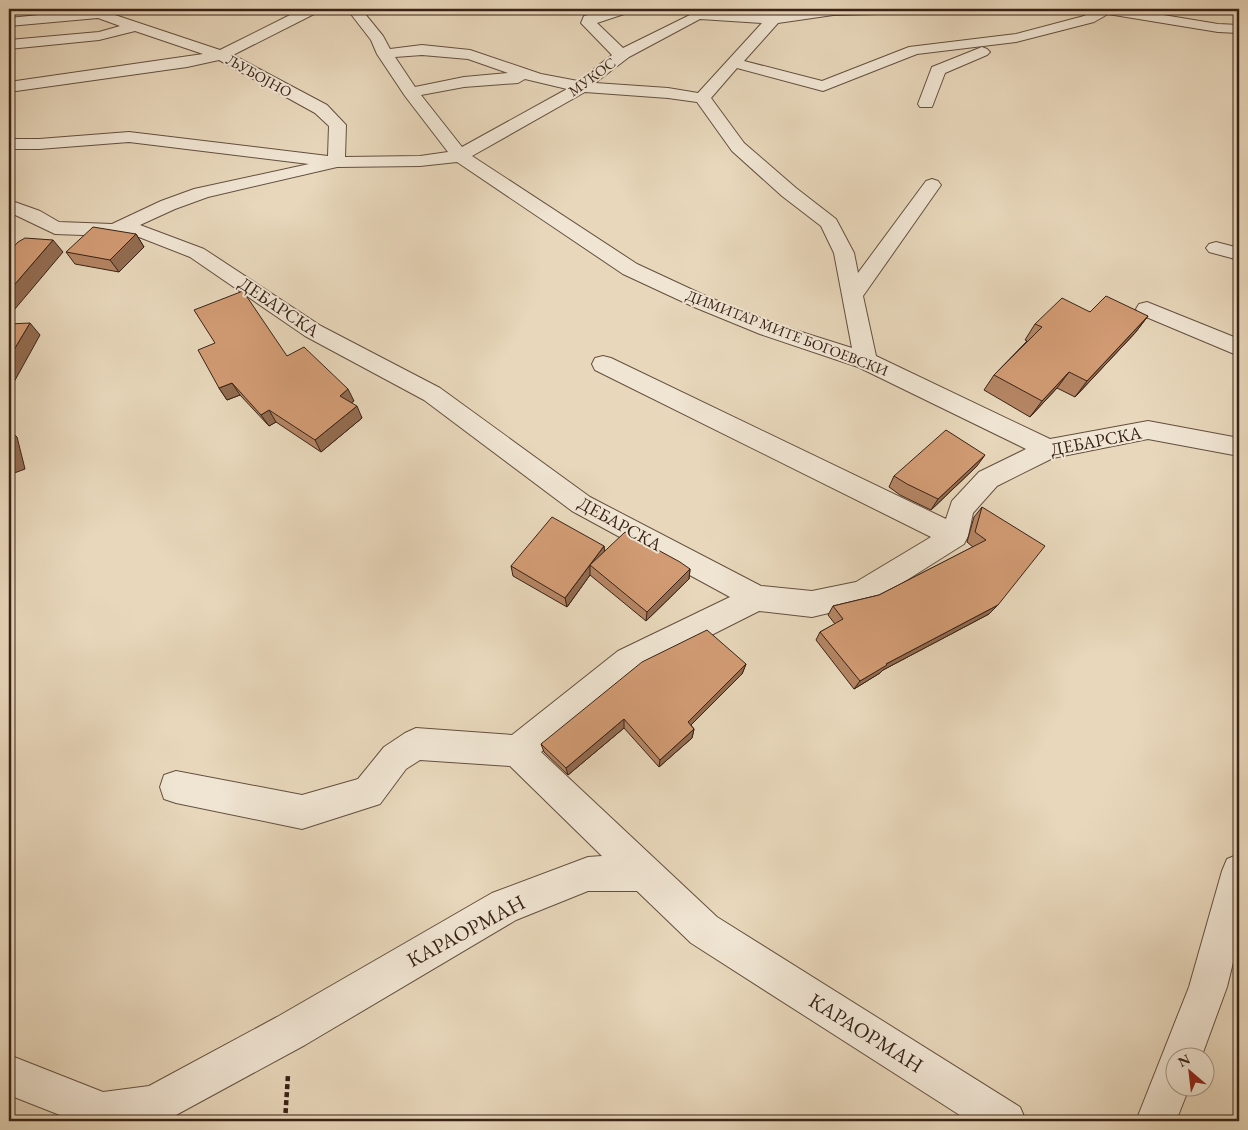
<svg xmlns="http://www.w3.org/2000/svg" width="1248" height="1130" font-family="'EB Garamond',serif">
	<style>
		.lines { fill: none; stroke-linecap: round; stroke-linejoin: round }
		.minor-casing { stroke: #644f3f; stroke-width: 2 }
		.path { stroke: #382216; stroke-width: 4.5; stroke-dasharray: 5 3; stroke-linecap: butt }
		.minor { fill: #f0e5d3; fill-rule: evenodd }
		.wall { fill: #b58564; stroke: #382216 }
		.shaded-wall { fill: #936c51; stroke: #382216 }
		.building { fill: #d29b74; stroke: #382216 }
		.labels { text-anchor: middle; stroke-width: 4; stroke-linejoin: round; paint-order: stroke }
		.far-street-label { font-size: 15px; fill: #382216; stroke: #f0e5d3 }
		.street-label { font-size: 18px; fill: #382216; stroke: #f0e5d3 }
		.near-street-label { font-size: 21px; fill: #382216; stroke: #f0e5d3 }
	</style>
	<rect width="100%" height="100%" fill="#e8d7bb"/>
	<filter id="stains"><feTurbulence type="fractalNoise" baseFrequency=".004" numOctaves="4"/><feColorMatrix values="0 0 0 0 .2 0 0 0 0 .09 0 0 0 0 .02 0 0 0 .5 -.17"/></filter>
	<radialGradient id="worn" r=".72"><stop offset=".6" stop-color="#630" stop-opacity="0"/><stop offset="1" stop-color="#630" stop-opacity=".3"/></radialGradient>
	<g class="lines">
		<defs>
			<g id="minor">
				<path d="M77,9H97L220,50L302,9H320L318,12L233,55L327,105L346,125L345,157L420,156L448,152L405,96L377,54L371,40L347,9H361L383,36L390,49L422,45L470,50L541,74L578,81L612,55L581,23L584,16L588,15L584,9H598L602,13L613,9H632L630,12L597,23L623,48L698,11L773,15L818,9H927L925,12L920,13L833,15L778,23L744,61L822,81L909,47L1016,34L1084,16L1096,9H1127L1218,24L1239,25V33L1218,32L1108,14L1094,22L1016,42L917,54L823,91L737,68L711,98L744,143L796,188L836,219L854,253L858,273L926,181L932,179L938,181L941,185L863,296L876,356L1050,439L1148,421L1239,438V456L1148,439L1053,458L997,486L973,513L968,536L964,544L872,602L862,605L812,617L759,611L640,671L541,752L717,917L1020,1107L1026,1121H969L691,943L637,891H588L516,920L305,1045L165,1121H75L9,1095V1055L103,1092L149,1086L277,1017L492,893L588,857L602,856L510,766L420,760L406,769L380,804L302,829L176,803L164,799L160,787L164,775L176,771L302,795L358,779L384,747L405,733L416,728L512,735L618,651L730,597L572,511L424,400L305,336L190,257L139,237L55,234L9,212V200L40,211L59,222L112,224L161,201L194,189L309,164L129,142L39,149H9V139H39L129,132L328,156L329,126L315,113L219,60L187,67L9,92V82L203,54L135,31L99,40L9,49V40L99,32L120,26L98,18L9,26V18L79,11ZM700,19L762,23L698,93L668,88L595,83L629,57ZM422,55L468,59L508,73L464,77L415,87L395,57ZM525,79L567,89L462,147L421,95L464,87L518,83ZM585,92L668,98L697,102L732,151L782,196L821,226L834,253L852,348L776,324L708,297L637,264L472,156ZM457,162L623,274L694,307L760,334L858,367L1026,449L979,472L952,501L946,519L611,358L603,356L595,358L592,364L595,370L931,537L856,582L812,591L761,586L590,497L440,388L321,326L204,249L140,225L175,209L208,197L337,167L420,166Z"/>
				<path d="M982,47L987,49L990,52L987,55L945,73L932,107H920L918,104L932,67Z"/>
				<path d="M1216,242L1239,248V260L1209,252L1206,248L1209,244Z"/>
				<path d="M1147,302L1239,339V356L1139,314L1136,309L1139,304Z"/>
				<path d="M1239,854V938L1227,987L1201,1058H1176V1088H1189L1176,1121H1136L1189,987L1222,871L1227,859Z"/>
			</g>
		</defs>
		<use href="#minor" class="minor-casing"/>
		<path class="path" d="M285,1121L288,1075"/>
		<use href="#minor" class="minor"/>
	</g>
	<g class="wall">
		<path d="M136,234L144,247L119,272L75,264L66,252Z"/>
		<path d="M1090,312L1148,316L1135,333L1075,397L1057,388L1030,417L984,390L994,375L1027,341L1025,340L1035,324Z"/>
		<path d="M287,356L354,401L351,403L362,418L321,452L276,422L269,426L240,395L227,400L219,388Z"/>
		<path d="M977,466L931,510L900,495L889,487L894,476Z"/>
		<path d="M982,507L998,605L989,614L883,670L880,673L854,689L816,640L820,632L835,624L828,615L833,606L879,595L973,547L967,542L974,517Z"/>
		<path d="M604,546V552L690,569L689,579L646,621L590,575L567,607L513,576L511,566Z"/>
		<path d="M746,664L742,674L691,725L694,729L692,738L659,767L624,728L568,775L544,752L541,744Z"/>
	</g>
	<g class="shaded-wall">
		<path d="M136,234L144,247L119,272L110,260Z"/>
		<path d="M53,240L63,252L9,316V291Z"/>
		<path d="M1148,316L1135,333L1075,397L1087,381Z"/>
		<path d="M30,323L40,335L9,391V358Z"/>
		<path d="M1069,372L1057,388L1030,417L1042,401Z"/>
		<path d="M232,383L240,395L227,400L219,388Z"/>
		<path d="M348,389L354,401L345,407L340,396Z"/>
		<path d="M357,406L362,418L321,452L315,440Z"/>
		<path d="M269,410L276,422L269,426L261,415Z"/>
		<path d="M9,429L17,437L25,469L9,475Z"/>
		<path d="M985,455L977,466L931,510L938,499Z"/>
		<path d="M604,546L605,556L590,565Z"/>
		<path d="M590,565V575L567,607L565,598Z"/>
		<path d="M690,569L689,579L646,621L647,612Z"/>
		<path d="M998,605L989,614L883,670L880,673L854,689L860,681L886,664Z"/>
		<path d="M746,664L742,674L685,731L688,722Z"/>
		<path d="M624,719V728L568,775L566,768Z"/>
		<path d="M694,729L692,738L659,767L660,760Z"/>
	</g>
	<g class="building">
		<path d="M93,227L136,234L110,260L66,252Z"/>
		<path d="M25,238L53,240L9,291V252L18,242Z"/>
		<path d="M243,291L287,356L304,347L348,389L340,396L357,406L315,440L269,410L261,415L232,383L219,388L198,350L215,343L194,310Z"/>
		<path d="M1106,296L1148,316L1087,381L1069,372L1042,401L994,375L1042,327L1035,324L1062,298L1090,312Z"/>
		<path d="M30,323L9,358V324Z"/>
		<path d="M946,430L985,455L938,499L907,484L894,476Z"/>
		<path d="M9,445L12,458L9,459Z"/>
		<path d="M982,507L1045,546L998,605L886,664L887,665L860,681L820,632L843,619L833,606L879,595L986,540L975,532Z"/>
		<path d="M552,517L604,546L565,598L511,566Z"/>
		<path d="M625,532L680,562L690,569L647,612L590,565Z"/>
		<path d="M707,630L746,664L688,722L694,729L660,760L624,719L566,768L541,744L642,662Z"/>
	</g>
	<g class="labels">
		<g class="far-street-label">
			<text transform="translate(259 76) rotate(29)" y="5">ЉУБОЈНО</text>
			<text transform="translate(592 77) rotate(-36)" y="5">МУКОС</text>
			<text transform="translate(787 333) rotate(21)" y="5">ДИМИТАР МИТЕ БОГОЕВСКИ</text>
		</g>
		<g class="street-label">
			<text transform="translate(279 307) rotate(34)" y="6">ДЕБАРСКА</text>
			<text transform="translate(1096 441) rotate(-11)" y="6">ДЕБАРСКА</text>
			<text transform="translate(620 524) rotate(29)" y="6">ДЕБАРСКА</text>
		</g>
		<g class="near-street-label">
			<text transform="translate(466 931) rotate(-28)" y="7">КАРАОРМАН</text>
			<text transform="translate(866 1033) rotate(32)" y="7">КАРАОРМАН</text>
		</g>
	</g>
	<rect width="1248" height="1130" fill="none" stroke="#e8d7bb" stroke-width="30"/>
	<rect x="10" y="10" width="1228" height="1110" fill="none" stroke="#382216" stroke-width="2.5"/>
	<rect x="15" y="15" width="1218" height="1100" fill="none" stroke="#382216"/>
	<g transform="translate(1190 1072) rotate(332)"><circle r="24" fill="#f0e5d3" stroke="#a69787"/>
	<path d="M0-4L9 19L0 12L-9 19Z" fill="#8f2418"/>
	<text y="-8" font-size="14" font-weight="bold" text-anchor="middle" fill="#382216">N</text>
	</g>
	<rect width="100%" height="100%" filter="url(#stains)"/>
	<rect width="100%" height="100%" fill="url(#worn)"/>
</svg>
